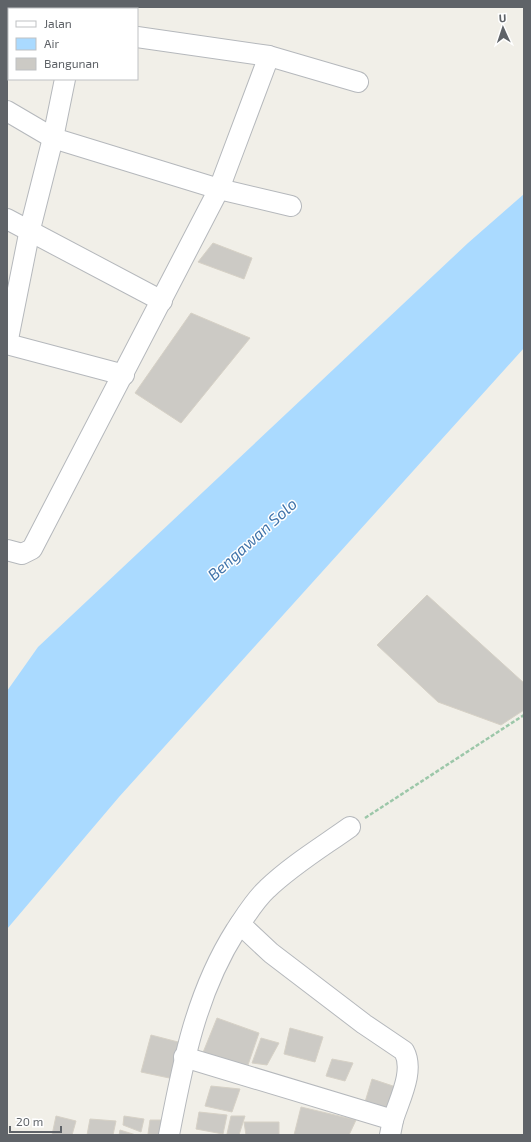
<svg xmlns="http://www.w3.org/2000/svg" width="531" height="1142" font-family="'Exo 2',sans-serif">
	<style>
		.water { fill: #aadaff }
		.building { fill: #cccac5; stroke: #d6d1c6 }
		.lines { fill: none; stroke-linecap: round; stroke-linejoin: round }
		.minor-casing { stroke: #b5b8bc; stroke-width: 22 }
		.path { stroke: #9cc7a9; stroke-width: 2.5; stroke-dasharray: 4 2; stroke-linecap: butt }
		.minor { stroke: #fff; stroke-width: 20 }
		.labels { text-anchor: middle; stroke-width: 3; stroke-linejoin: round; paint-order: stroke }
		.water-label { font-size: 16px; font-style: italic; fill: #4174aa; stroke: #fff }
	</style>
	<rect width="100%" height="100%" fill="#f1efe8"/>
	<path class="water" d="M524,194V348L119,797L7,929V691L38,647L468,243Z"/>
	<g class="building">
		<path d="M213,243L252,258L244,279L198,262Z"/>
		<path d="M191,313L250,338L181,423L135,393Z"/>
		<path d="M427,595L524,683V710L501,725L438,702L377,645Z"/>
		<path d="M217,1018L259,1033L248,1065L222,1062L202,1055Z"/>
		<path d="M290,1028L323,1037L315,1062L284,1054Z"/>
		<path d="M151,1035L182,1043L174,1079L141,1072Z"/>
		<path d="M261,1038L279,1043L267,1065L252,1063Z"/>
		<path d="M332,1059L353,1063L345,1081L326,1076Z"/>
		<path d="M372,1079L399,1088L390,1112L365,1102Z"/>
		<path d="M211,1086L240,1089L232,1112L205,1106Z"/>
		<path d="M301,1107L356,1120L349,1135H294Z"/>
		<path d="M199,1112L227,1115L223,1134L196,1129Z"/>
		<path d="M56,1116L76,1121L72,1135H52Z"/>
		<path d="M124,1116L144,1119L141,1132L123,1125Z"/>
		<path d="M231,1116H245L239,1135L227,1134Z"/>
		<path d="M90,1119L116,1121L113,1135H87Z"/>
		<path d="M150,1120H166L163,1135L148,1134Z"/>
		<path d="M244,1122H279V1135H246Z"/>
		<path d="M120,1130L136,1135H119Z"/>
	</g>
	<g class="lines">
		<defs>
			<g id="minor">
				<path d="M10,7L14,9"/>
				<path d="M137,37L269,56L358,82"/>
				<path d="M7,111L53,138L219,189L291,206"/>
				<path d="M7,219L162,301"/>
				<path d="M7,344L30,229L53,138L65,79"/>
				<path d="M7,344L124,375"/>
				<path d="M7,550L22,554L32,549L219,189L269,56"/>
				<path d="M240,924L271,953L364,1024L404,1051C415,1071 399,1100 393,1120"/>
				<path d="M184,1057L393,1120L390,1135"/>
				<path d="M169,1135C183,1062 196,993 236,930C246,915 255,900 267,889C292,865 322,847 350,827"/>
			</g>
		</defs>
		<use href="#minor" class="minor-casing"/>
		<path class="path" d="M365,818L524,715"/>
		<use href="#minor" class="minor"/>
	</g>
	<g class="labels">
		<g class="water-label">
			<text transform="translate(252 539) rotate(-42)" y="6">Bengawan Solo</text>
		</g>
	</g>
	<rect width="531" height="1142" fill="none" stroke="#5f6368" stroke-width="16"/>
	<rect x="8" y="8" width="130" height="72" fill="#ffffff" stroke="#bfc1c3"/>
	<rect x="16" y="21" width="20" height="6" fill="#ffffff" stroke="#bfc1c3"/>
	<text x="44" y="28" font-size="12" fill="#5f6368">Jalan</text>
	<rect x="16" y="38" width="20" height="12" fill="#aadaff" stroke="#bfc1c3"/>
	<text x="44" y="48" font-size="12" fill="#5f6368">Air</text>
	<rect x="16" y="58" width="20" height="12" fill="#cccac5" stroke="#bfc1c3"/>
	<text x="44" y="68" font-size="12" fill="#5f6368">Bangunan</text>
	<g transform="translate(503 28) rotate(357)" stroke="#ffffff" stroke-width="3" paint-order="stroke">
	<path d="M0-3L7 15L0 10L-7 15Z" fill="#5f6368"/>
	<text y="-6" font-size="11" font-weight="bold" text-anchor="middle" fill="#5f6368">U</text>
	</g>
	<path d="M10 1126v6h51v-6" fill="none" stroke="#5f6368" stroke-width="2"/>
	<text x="16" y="1126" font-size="12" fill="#5f6368" stroke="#ffffff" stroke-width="3" paint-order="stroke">20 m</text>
</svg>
